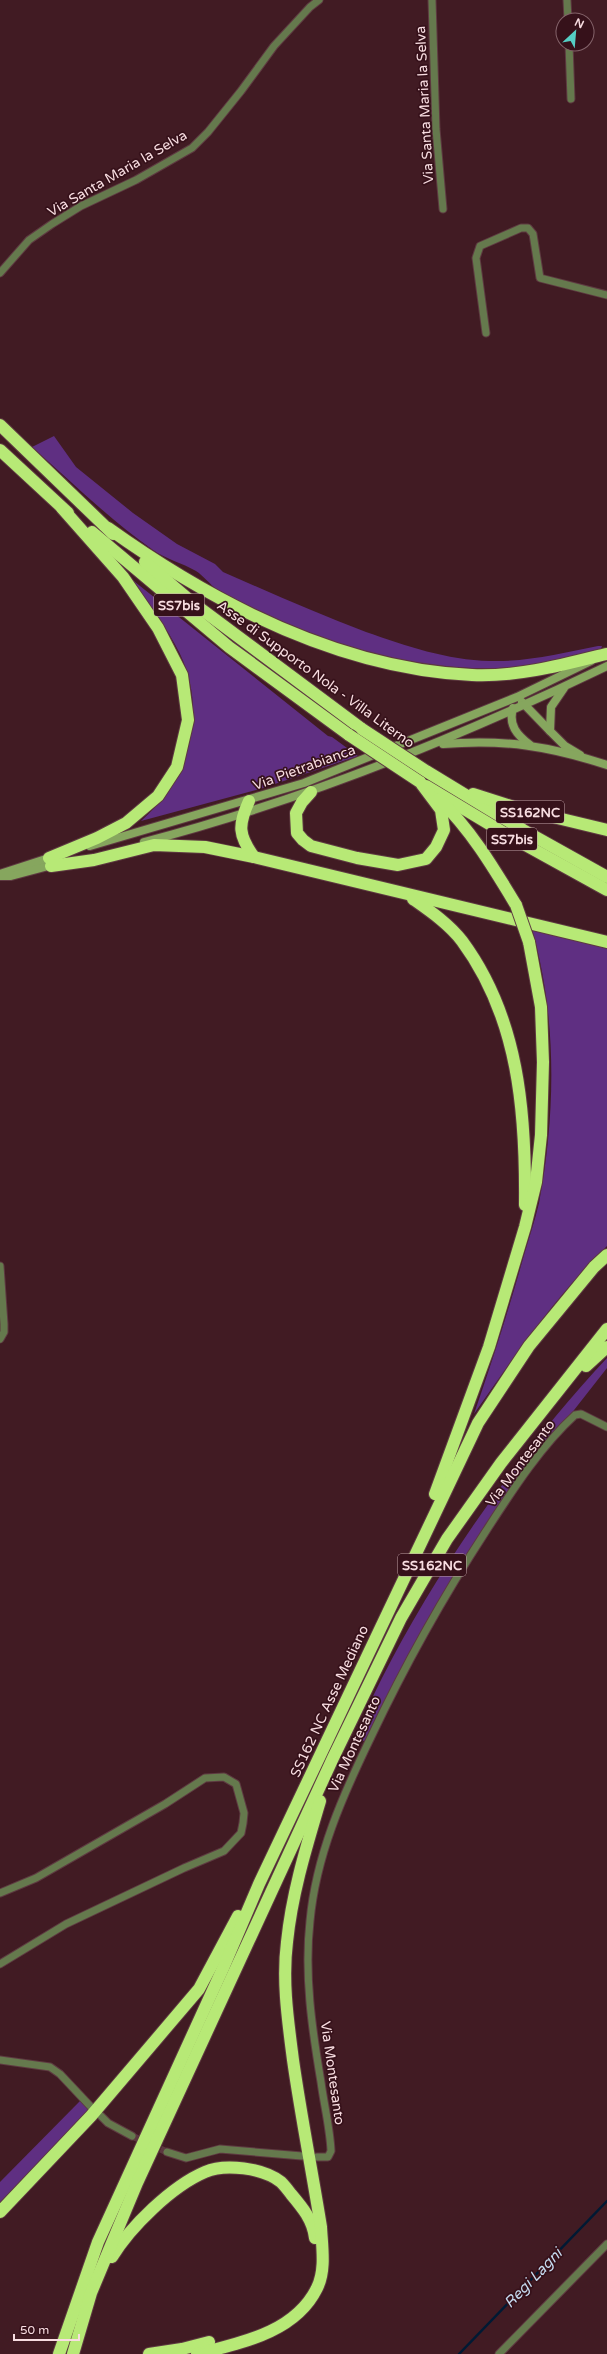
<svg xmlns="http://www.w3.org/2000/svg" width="607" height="2354" font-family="'Varela Round',sans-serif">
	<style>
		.green { fill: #5f2f82 }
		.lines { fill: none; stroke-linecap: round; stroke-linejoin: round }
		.stream { stroke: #001a34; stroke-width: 2.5 }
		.street-tunnel { stroke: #5c3840; stroke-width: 7; stroke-dasharray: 7 3.5; stroke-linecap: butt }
		.street-casing { stroke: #5e3a41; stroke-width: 9 }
		.secondary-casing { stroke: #5e3a41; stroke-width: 10 }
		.highway-casing { stroke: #5e3a41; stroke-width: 14 }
		.street { stroke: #65794d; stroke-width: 7 }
		.secondary { stroke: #86a65e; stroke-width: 8 }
		.highway { stroke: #b7e976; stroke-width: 12 }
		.highway-bridge-casing { stroke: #5e3a41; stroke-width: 14; stroke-linecap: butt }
		.highway-bridge { stroke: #b7e976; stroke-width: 12 }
		.labels { text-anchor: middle; stroke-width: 3.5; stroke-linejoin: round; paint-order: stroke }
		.shield { fill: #36111a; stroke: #bea0a5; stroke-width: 1 }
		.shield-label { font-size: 13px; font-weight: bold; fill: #f8dde1 }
		.street-label { font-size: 14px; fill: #f8dde1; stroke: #36111a }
		.water-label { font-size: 15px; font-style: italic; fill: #c6dbf0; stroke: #36111a }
	</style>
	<rect width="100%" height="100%" fill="#411b23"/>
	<g class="green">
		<path d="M54,436L76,467L133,513L177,544L215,564L223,572C271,593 318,614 366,632C406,646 447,660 490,661C527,662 563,653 598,646H602L601,649C573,656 545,665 516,667C414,675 307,640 218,590C210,585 204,576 196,571C182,563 166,559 153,550C110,520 72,482 32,447Z"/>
		<path d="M130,578L328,736L332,737L358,756L260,789L141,821C189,779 208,713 180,654C167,627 147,602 130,578Z"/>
		<path d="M532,929L607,947V1246C555,1297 515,1355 474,1414C492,1362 509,1309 524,1255C529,1238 535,1220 539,1203C556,1113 557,1017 532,929Z"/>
		<path d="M607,1358V1368L505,1498L367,1740L352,1744C362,1722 371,1699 382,1678C439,1566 521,1450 607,1358Z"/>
		<path d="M80,2101L92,2113L0,2210V2182Z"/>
	</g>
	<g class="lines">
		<path class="stream" d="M459,2354L607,2201"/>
		<path class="street-tunnel" d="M132,2136L167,2152"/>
		<defs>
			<g id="street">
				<path d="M432,0L436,129L443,209"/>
				<path d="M567,0L568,20"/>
				<path d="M569,44L571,99"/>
				<path d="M0,273L29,240L52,224L81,206L136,180L192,148L208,132L241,91L274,46L310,7L319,0"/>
				<path d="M486,333L476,258L480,246L521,228H528L533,234L540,278L607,295"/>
				<path d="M0,1266L4,1324V1332L0,1339"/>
				<path d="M0,1893L36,1878L165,1804L205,1778L224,1777L236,1784L244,1813L243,1823L241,1833L224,1851L184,1868L66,1924L0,1964"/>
				<path d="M0,2060L50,2067L60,2074L92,2108"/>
				<path d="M101,2116L108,2123L132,2136"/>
				<path d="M167,2152L186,2158L220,2149L302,2156"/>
				<path d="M317,2157H328L331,2151C330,2128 324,2105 321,2082C312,2029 304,1974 310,1921C316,1855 343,1795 371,1737C405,1665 443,1597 486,1531C512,1491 540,1447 575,1415L581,1414L607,1427"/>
				<path d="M499,2354L607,2244"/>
			</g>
			<g id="secondary">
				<path d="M564,688L551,707L550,731L565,746L580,755"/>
				<path d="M522,702L550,731"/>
				<path d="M513,708C508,725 517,735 530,745"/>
				<path d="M443,744C504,739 549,746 607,765"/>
				<path d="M144,842C305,800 458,738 607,666"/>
				<path d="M90,846L304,783L517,697L591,661"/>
				<path d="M0,874L52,857"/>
				<path d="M0,876H11L56,864"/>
			</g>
			<g id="highway">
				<path d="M0,425L113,534"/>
				<path d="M0,450L68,513"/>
				<path d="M108,528C213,603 341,669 472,675C518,677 562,665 606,654"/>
				<path d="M92,532L229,647L349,735"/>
				<path d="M145,562L193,603L362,729"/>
				<path d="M426,771L523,830L607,877"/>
				<path d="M426,786L511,837L607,890"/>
				<path d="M311,792L302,802L296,813L297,833L303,840L311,846L357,858L398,865L426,859L436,847L444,830L441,810L420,782"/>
				<path d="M473,794L520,809L607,830"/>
				<path d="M439,799C471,830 493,867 516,905"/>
				<path d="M249,801C238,825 238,835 254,857"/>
				<path d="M49,858L97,838L126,823L158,796L177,767L188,720L182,675L158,628L123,577L62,508"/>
				<path d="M51,866L94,860L154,845L205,847L254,857L607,942"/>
				<path d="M413,899C430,911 449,924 462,941C519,1018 526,1113 525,1205"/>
				<path d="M586,1366L607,1347"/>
				<path d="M435,1494L489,1347L525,1227L536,1182L541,1135L543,1062L541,1007L529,942"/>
				<path d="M0,2212L91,2116L199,1989L238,1916"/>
				<path d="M112,2257C130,2227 172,2186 205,2172C225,2163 263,2168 281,2182C284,2185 288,2190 291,2194C302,2207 313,2220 315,2238"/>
				<path d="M59,2354L98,2242L224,1966L259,1884L478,1423L529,1346L594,1267L607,1255"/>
				<path d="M73,2354L91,2293L137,2183L333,1758L401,1618L447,1539L501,1463L607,1329"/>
				<path d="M149,2354L182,2349L209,2342"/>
				<path d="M197,2354C240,2343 295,2333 317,2288C326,2270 322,2247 321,2227C312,2171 301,2116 293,2060C288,2021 282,1981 287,1942C292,1893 306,1848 320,1801"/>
			</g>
		</defs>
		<use href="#street" class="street-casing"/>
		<use href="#secondary" class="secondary-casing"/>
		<use href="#highway" class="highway-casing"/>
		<use href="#street" class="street"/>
		<use href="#secondary" class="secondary"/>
		<use href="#highway" class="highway"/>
		<defs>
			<g id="highway-bridge">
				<path d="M362,729L426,771"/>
				<path d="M349,735L420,782"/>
				<path d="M516,905L529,942"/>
			</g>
		</defs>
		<use href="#highway-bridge" class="highway-bridge-casing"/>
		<use href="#highway-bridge" class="highway-bridge"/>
	</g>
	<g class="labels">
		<g class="shield">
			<rect x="154" y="594" width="50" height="22" rx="3"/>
			<rect x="496" y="801" width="68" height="22" rx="3"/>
			<rect x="487" y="828" width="50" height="22" rx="3"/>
			<rect x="398" y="1554" width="68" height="22" rx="3"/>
		</g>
		<g class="shield-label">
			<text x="179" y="610">SS7bis</text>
			<text x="530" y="817">SS162NC</text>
			<text x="512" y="844">SS7bis</text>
			<text x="432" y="1570">SS162NC</text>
		</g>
		<g class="street-label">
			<text transform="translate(424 105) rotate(-93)" y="5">Via Santa Maria la Selva</text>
			<text transform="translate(117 173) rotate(-30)" y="5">Via Santa Maria la Selva</text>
			<text transform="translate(316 674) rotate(36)" y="5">Asse di Supporto Nola - Villa Literno</text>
			<text transform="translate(304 767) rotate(-20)" y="5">Via Pietrabianca</text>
			<text transform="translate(520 1463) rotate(-53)" y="5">Via Montesanto</text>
			<text transform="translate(329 1701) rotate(-65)" y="5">SS162 NC Asse Mediano</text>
			<text transform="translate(354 1744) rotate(-65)" y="5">Via Montesanto</text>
			<text transform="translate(333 2073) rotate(82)" y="5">Via Montesanto</text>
		</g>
		<g class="water-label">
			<text transform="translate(533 2278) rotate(-46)" y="5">Regi Lagni</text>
		</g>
	</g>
	<g transform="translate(575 32) rotate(26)"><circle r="19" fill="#36111a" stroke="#84636a"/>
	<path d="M0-3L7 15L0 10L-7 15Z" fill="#55cec5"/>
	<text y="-6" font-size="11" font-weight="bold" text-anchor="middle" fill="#f8dde1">N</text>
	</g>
	<path d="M14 2334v6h65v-6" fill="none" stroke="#f8dde1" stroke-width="2"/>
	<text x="20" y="2334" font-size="12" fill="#f8dde1" stroke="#36111a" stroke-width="3" paint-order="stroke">50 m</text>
</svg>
